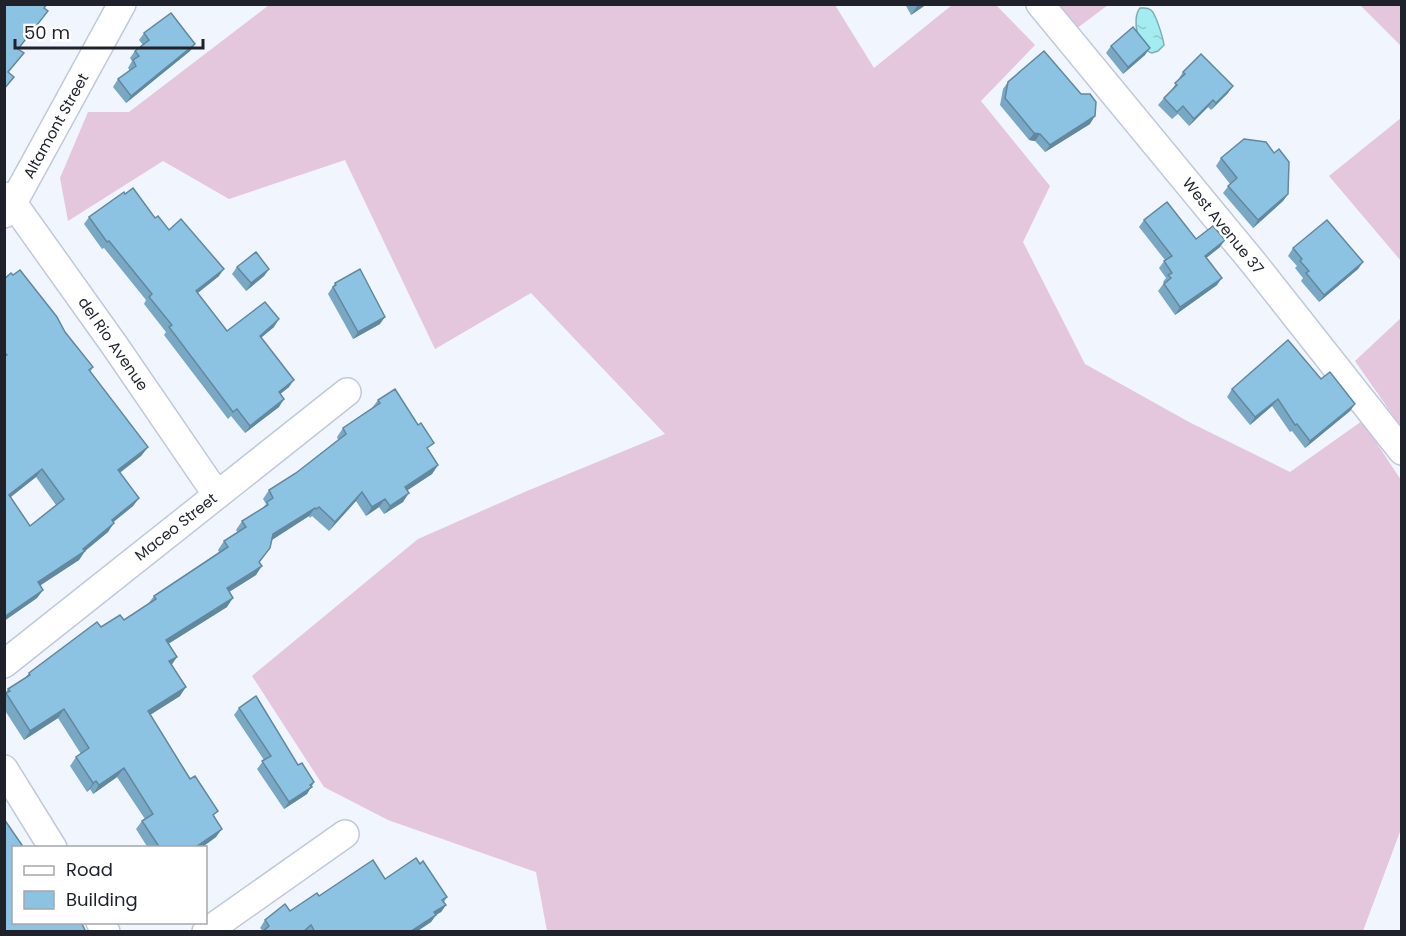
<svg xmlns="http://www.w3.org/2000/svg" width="1406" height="936" font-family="Poppins,sans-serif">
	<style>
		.grass { fill: #e4c6dd }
		.water { fill: url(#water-ripples); stroke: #7bafb5; stroke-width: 1.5 }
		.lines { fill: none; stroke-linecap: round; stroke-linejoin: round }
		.minor-casing { stroke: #c0c8dc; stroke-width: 30 }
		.minor { stroke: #fff; stroke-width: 27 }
		.wall { fill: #78a8c3; fill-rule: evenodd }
		.shaded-wall { fill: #62889f }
		.building { fill: #8cc3e3; stroke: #62889f; stroke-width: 1.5; fill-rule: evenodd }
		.labels { text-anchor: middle; stroke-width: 5; stroke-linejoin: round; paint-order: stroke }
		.street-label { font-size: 15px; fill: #1f222a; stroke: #fff }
	</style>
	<defs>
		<pattern id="water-ripples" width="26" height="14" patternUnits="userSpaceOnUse" patternTransform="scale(1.5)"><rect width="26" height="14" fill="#a3ecf0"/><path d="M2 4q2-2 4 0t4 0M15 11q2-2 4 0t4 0" fill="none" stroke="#8ccace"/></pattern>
	</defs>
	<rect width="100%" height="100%" fill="#f1f5fd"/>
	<g class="grass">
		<path d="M269,5H835L874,68L952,5H996L1035,45L981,101L1050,186L1023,242L1085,364L1189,422L1290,472L1362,421L1401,480V829L1363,931H547L536,872L388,820L324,787L252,676L418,539L527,491L665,434L531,293L435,349L345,160L229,199L163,161L68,221L60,178L88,112H129Z"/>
		<path d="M1060,5H1108L1076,29Z"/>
		<path d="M1360,5H1401V46Z"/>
		<path d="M1401,118V261L1329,176Z"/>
		<path d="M1401,318V427L1355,361Z"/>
	</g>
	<path class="water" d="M1140,8C1145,8 1147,7 1151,10C1156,14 1163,38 1164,45L1158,51L1152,53C1138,49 1131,19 1140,8Z"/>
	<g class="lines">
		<defs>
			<g id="minor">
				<path d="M1040,4L1252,261L1402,451"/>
				<path d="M4,196L13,203L115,346L217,495"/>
				<path d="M4,214L13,203L122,4"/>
				<path d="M4,664L347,392"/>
				<path d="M4,769L53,848"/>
				<path d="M100,922L106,932"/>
				<path d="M206,932L345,834"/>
			</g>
		</defs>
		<use href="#minor" class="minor-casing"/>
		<use href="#minor" class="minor"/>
	</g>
	<g class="wall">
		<path d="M905,4H927L911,15Z"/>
		<path d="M144,33L195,44L190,51L126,103L113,87L118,79L130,71L128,68L132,61L130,58L135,51L143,45L139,40Z"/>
		<path d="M1111,46L1145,55L1123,74L1106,53Z"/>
		<path d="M1183,72L1228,93L1211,110L1208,107L1189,126L1178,114L1172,119L1158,105L1164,98L1171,91Z"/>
		<path d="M1008,82L1090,124L1045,152L1035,141L1029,140L1000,105L1003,89Z"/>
		<path d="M1274,153L1288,194L1283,201L1253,228L1223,193L1230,184L1216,166L1221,158Z"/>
		<path d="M89,217L155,218L219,276L198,293L227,331L274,327L261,337L289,387L280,394L279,407L245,433L231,416L228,419L164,335L166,332L144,304L146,300L104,248L102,249L84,224Z"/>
		<path d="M1144,220L1196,239L1220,247L1206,258L1217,285L1175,315L1158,291L1164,283L1163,282L1166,278L1159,268L1165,260L1139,227Z"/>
		<path d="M1293,248L1363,262L1358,269L1319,302L1301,281L1303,278L1295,268L1297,266L1288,256Z"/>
		<path d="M237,267L269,269L264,276L246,291L232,274Z"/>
		<path d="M4,279L65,332L93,367L90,372L148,447L141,456L120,473L139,498L133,506L113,522L108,532L85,551L79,560L40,585L43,590L37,598L4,621ZM36,477L56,505L30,526L11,497Z"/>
		<path d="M335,283L380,324L353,339L328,294Z"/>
		<path d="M1321,379L1355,404L1350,411L1305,448L1292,431L1290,432L1272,406L1250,425L1227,397L1232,389Z"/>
		<path d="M378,400L429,450L438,465L432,474L407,490L403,502L384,514L379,507L366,516L356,501L329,531L312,516L310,518L309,516L272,540L264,556L259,562L256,575L229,592L227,607L168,644L172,665L180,696L150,715L215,817L216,837L201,848H148L136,829L142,821L145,819L117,777L93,794L90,789L87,792L70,766L76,757L81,754L58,718L24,740L4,709V695L8,689L25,678L29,673L101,627L124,620L148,604L154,596L219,552L218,550L224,541L238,533L236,530L242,521L262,509L266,504L263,499L269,490L296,473L338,440L337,437L343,428L372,408Z"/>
		<path d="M239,708L298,765L314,782L307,794L284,809L257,769L264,760L234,715Z"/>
		<path d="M420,864L447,897L444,902L446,905L441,912L436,915L431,922L416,932H262L263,931L260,928L265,920L290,911L319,896L385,879Z"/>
	</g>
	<g class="shaded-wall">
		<path d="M927,4L911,15L918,5Z"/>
		<path d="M195,44L190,51L126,103L131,96Z"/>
		<path d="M1150,48L1145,55L1123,74L1128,67Z"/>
		<path d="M1233,86L1228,93L1211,110L1216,103Z"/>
		<path d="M1213,100L1208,107L1189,126L1194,119Z"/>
		<path d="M1095,116L1090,124L1045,152L1050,145Z"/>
		<path d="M1034,133L1040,134L1035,141L1029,140Z"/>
		<path d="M1288,194L1283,201L1253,228L1258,220Z"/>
		<path d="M1225,240L1220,247L1200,263L1205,256Z"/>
		<path d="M1363,262L1358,269L1319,302L1324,295Z"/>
		<path d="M224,269L219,276L191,298L196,291Z"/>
		<path d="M269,269L264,276L246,291L251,283Z"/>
		<path d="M1222,278L1217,285L1175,315L1180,307Z"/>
		<path d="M385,317L380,324L353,339L358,332Z"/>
		<path d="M279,319L274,327L255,343L260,336Z"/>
		<path d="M294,380L289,387L274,399L279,392Z"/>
		<path d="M284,399L279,407L245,433L250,426Z"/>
		<path d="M1278,399L1272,406L1250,425L1255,417Z"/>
		<path d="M1355,404L1350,411L1305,448L1310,441Z"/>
		<path d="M148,447L141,456L111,479L118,470Z"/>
		<path d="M438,465L432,474L399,496L405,487Z"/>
		<path d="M42,469L36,477L4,502L9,495Z"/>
		<path d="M362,492L356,501L329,531L335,522Z"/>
		<path d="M409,493L403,502L384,514L390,506Z"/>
		<path d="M139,498L133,506L105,529L112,520Z"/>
		<path d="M385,499L379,507L366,516L372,507Z"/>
		<path d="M315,508L309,516L267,543L273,534Z"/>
		<path d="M114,523L108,532L85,551L79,560L32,591L38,582L83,549Z"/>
		<path d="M262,566L256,575L221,597L227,588Z"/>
		<path d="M43,590L37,598L4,621V617Z"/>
		<path d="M233,598L227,607L160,649L166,640Z"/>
		<path d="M177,657L171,666L169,661Z"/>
		<path d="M186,687L180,696L142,720L148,711Z"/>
		<path d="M64,709L58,718L24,740L30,731Z"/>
		<path d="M124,768L117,777L93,794L99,785Z"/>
		<path d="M96,781L90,789L87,792L93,783Z"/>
		<path d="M314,782L307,794L284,809L289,802Z"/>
		<path d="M222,829L216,837L201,848H194Z"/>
		<path d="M446,905L441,912L436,915L431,922L416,932H410L434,912Z"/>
	</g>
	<g class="building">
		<path d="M4,4H47L44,8L48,11L18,49L24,53L8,72L14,77L4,89Z"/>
		<path d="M171,13L195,44L131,96L118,79L136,66L133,60L139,56L135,51L149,40L144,33Z"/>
		<path d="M1133,27L1150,48L1128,67L1111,46Z"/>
		<path d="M1044,51L1081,94H1090L1096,102L1095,116L1050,145L1040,134L1034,133L1005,98L1008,82Z"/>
		<path d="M1201,54L1233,86L1216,103L1213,100L1194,119L1183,106L1177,112L1164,98L1177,85L1175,83L1185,74L1183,72Z"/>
		<path d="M1244,139L1266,142L1274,153L1279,149L1289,162L1288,194L1258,220L1228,186L1237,178L1221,158Z"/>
		<path d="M133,188L155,218L158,216L169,230L181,219L224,269L196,291L227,331L265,302L279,319L260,336L294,380L279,392L284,399L250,426L237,409L233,412L169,327L172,325L149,297L152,294L109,241L107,242L89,217L124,192L125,194Z"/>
		<path d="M1167,202L1196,239L1213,226L1225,240L1205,256L1222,278L1180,307L1164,284L1171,278L1168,275L1172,273L1164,261L1172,256L1144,220Z"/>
		<path d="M1327,220L1363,262L1324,295L1306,273L1309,271L1300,261L1302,259L1293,248Z"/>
		<path d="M256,252L269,269L251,283L237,267Z"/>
		<path d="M360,269L385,317L358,332L333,287L336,285L335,283Z"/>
		<path d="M20,270L57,317L65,332L93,367L89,370L148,447L118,470L139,498L112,520L114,523L83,549L85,551L38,582L43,590L4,617V357L7,355L4,352V279L11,273L13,275ZM42,469L64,499L30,526L9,495Z"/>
		<path d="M1288,340L1321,379L1330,372L1355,404L1310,441L1297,424L1295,425L1278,399L1255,417L1232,389Z"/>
		<path d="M395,389L418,425L421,423L434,443L427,448L438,465L405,487L409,493L390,506L385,499L372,507L362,492L335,522L319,507L316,509L315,508L273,534L270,548L259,562L262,566L227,588L233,598L166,640L177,657L169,661L186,687L148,711L190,779L195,776L218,811L213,815L222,829L194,848H160L142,821L153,814L124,768L99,785L96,781L93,783L76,757L89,748L64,709L30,731L6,693L10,691L8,689L30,675L29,673L97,622L101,627L120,615L124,620L156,599L154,596L228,547L224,541L246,527L242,521L268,505L267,502L273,498L269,490L296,473L346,434L343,428L380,403L378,400Z"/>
		<path d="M256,696L298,765L302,763L314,782L310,785L312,787L289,802L262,761L271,756L239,708Z"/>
		<path d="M4,819L24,848H14V922H81L86,932H4Z"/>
		<path d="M416,858L420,864L423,861L447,897L442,900L446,905L434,912L436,915L410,932H315L311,925L303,932H262L269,926L265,920L285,904L290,911L317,893L319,896L373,860L385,879Z"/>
	</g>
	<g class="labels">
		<g class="street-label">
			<text transform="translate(56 126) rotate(-61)" y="5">Altamont Street</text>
			<text transform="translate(1223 226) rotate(51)" y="5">West Avenue 37</text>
			<text transform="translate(113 344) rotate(55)" y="5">del Rio Avenue</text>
			<text transform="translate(176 527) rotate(-38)" y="5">Maceo Street</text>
		</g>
	</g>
	<rect width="1406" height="936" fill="none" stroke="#1f222a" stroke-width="12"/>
	<rect x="12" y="846" width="195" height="78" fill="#ffffff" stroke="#a5a7aa" stroke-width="1.5"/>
	<rect x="24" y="866" width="30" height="9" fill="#ffffff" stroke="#a5a7aa" stroke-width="1.5"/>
	<text x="66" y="876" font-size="18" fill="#1f222a">Road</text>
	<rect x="24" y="891" width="30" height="18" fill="#8cc3e3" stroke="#a5a7aa" stroke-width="1.5"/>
	<text x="66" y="906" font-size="18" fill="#1f222a">Building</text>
	<path d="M15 39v9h188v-9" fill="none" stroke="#1f222a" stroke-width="3"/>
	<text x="24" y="39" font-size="18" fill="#1f222a" stroke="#ffffff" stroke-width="4.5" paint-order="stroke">50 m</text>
</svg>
